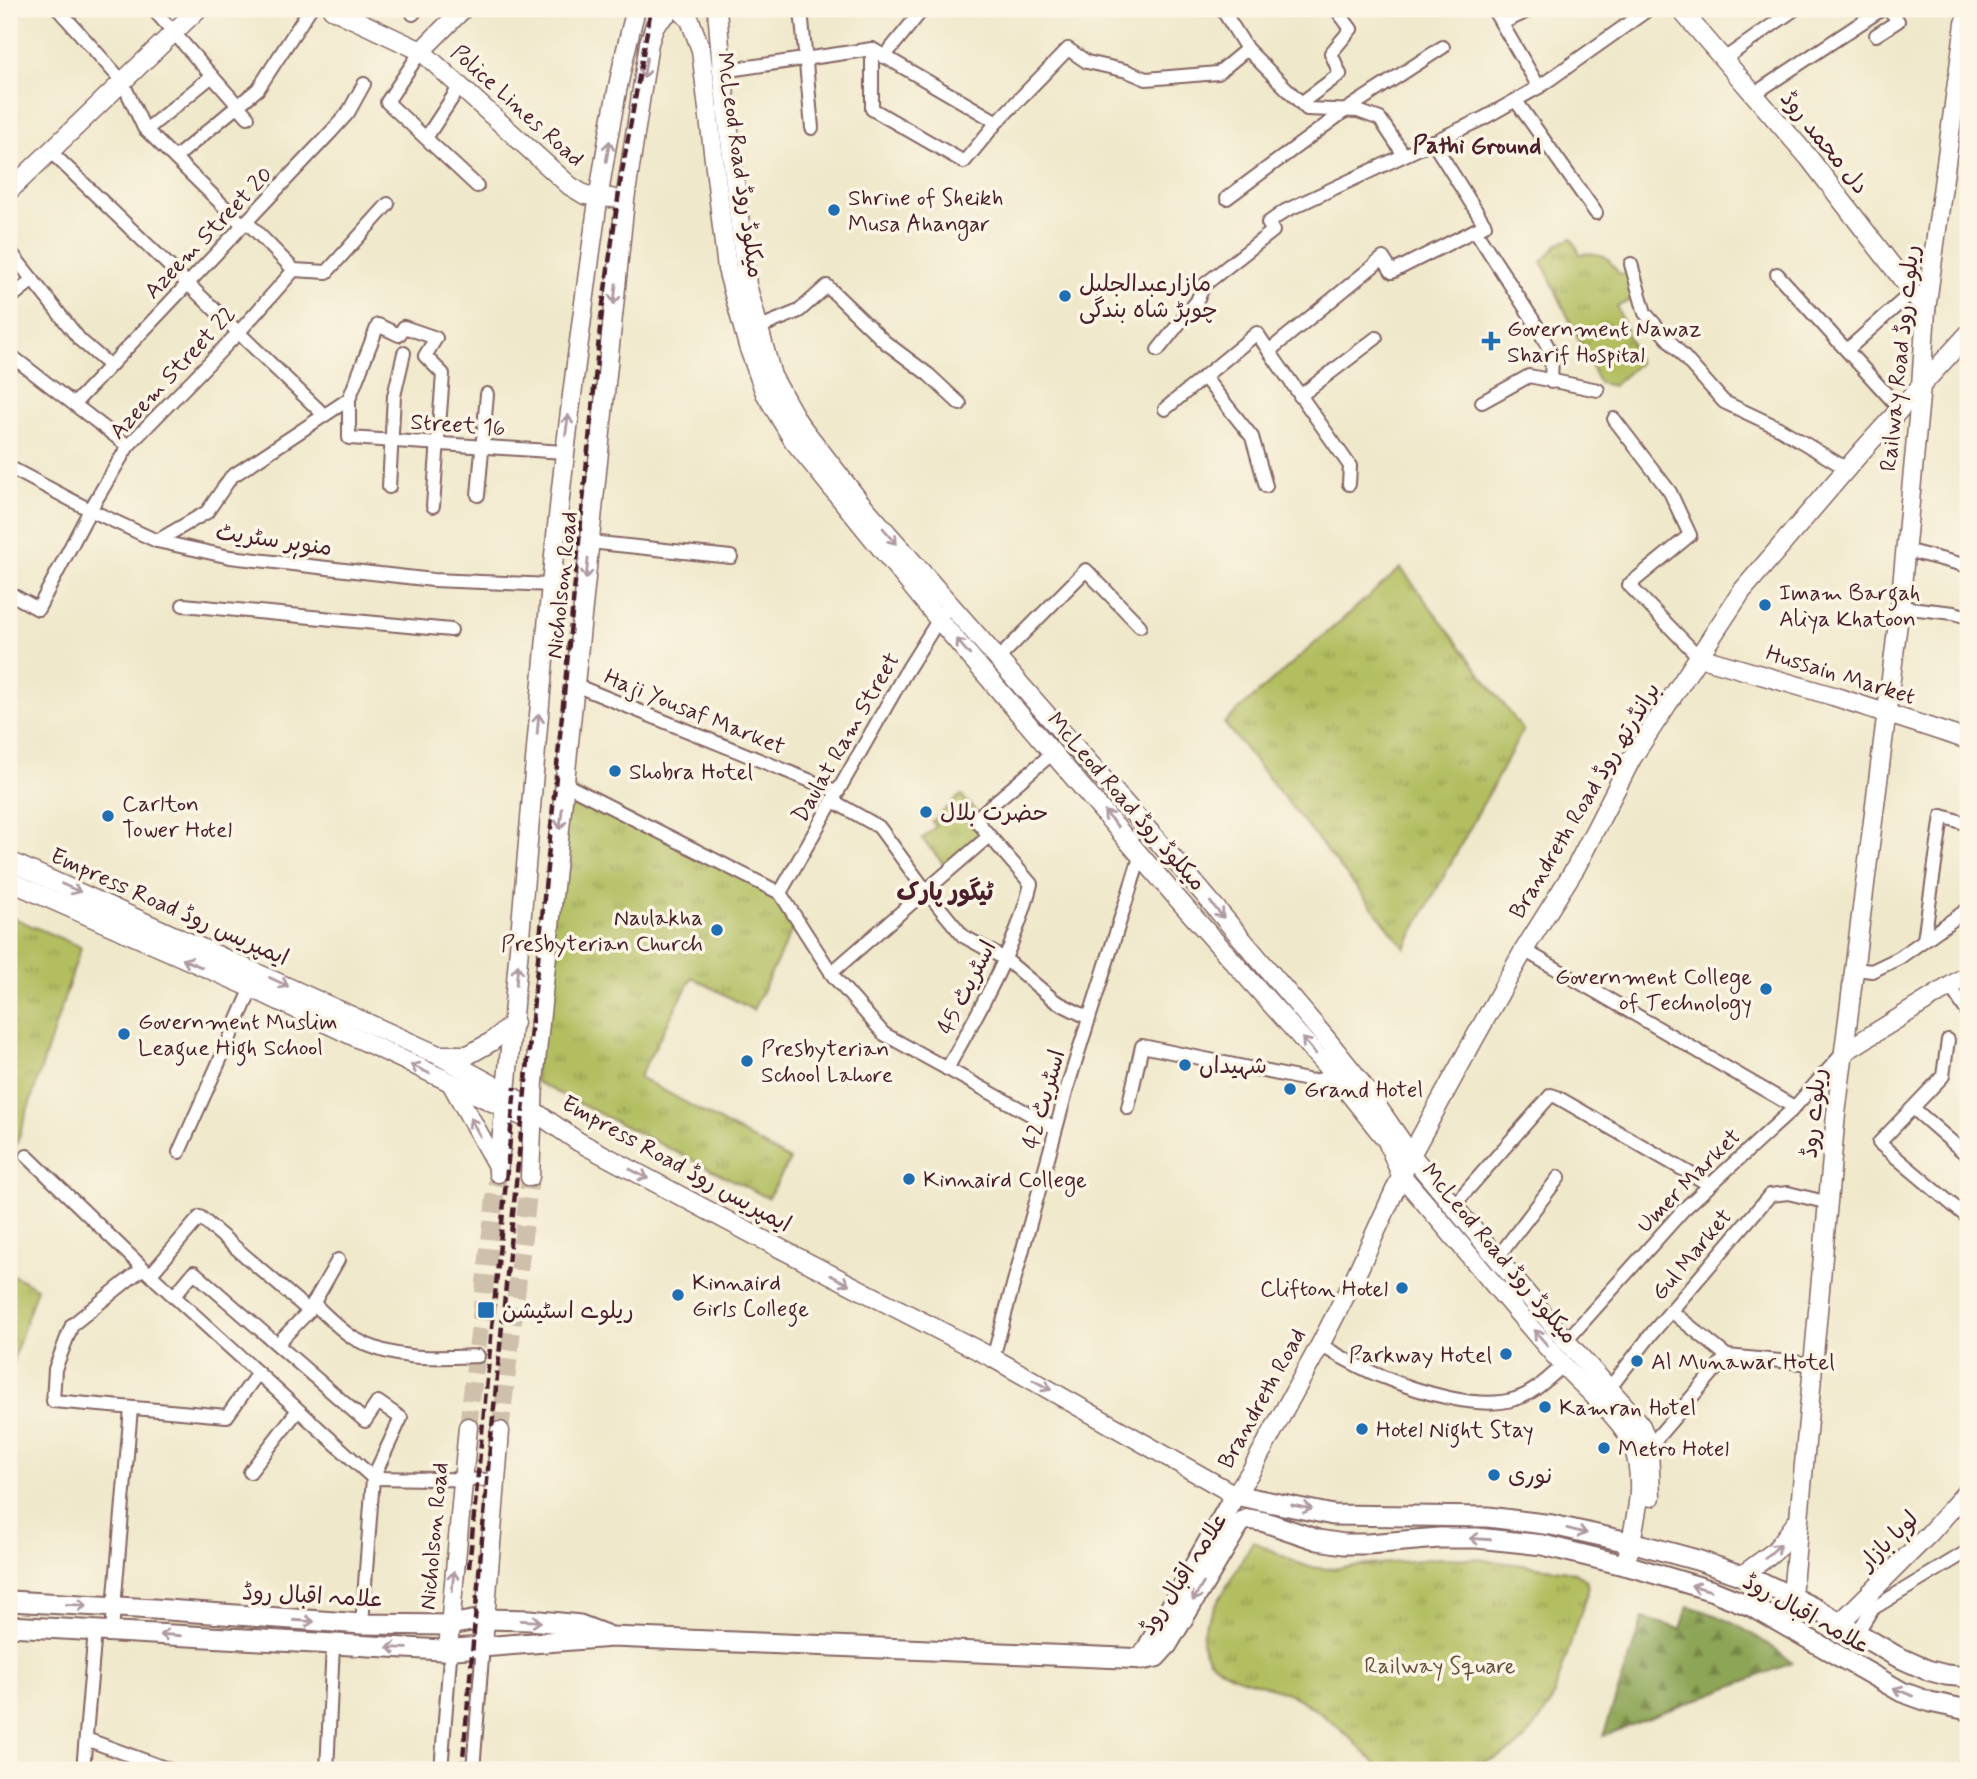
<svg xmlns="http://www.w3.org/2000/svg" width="1977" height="1779" font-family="Mynerve,'Playpen Sans Arabic',sans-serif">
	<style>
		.grass { fill: url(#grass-tufts); stroke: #7e6e46; stroke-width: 2 }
		.forest { fill: url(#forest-firs); stroke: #6c6240; stroke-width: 2 }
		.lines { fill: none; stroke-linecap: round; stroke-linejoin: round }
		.secondary-tunnel { stroke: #cfc0ab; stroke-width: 18; stroke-dasharray: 18 9; stroke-linecap: butt }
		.street-casing { stroke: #846563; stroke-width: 16 }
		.secondary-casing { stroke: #846563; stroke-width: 21 }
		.primary-casing { stroke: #846563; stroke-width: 23 }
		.street { stroke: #fff; stroke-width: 12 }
		.secondary { stroke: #fff; stroke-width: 18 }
		.primary { stroke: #fff; stroke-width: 19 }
		.rail { stroke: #4a1f2b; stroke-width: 4.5; stroke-dasharray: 10 5; stroke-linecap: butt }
		.oneway { stroke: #ae9aa0 }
		.poi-dot { fill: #1f6fb2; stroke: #fcf5e5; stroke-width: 2.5 }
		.labels { text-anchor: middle; stroke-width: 7; stroke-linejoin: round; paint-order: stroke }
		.street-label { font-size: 23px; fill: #4a1f2b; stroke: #fcf5e5 }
		.poi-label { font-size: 23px; fill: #4a1f2b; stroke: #fcf5e5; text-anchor: start }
		.park-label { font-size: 23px; fill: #694f3b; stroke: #fcf5e5 }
		.neighbourhood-label { font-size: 24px; font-weight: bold; fill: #4a1f2b; stroke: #fcf5e5 }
	</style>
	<defs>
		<pattern id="grass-tufts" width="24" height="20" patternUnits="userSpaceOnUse" patternTransform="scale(1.75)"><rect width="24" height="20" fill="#b2be60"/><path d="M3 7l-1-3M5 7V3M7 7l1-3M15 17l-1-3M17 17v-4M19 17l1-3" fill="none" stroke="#939a4f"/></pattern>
		<pattern id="forest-firs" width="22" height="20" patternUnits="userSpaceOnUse" patternTransform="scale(1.75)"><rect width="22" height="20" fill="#8da556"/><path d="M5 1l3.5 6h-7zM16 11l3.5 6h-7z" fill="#758647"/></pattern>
	</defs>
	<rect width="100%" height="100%" fill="#fcf5e5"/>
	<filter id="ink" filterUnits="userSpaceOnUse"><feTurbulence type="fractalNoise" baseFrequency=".0143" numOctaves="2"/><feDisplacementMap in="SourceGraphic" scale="14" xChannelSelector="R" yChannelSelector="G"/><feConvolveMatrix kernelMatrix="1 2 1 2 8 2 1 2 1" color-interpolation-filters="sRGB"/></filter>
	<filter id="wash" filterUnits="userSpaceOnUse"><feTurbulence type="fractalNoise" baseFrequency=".00686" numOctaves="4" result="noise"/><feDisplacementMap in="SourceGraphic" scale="28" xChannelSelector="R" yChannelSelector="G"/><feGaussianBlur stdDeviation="1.57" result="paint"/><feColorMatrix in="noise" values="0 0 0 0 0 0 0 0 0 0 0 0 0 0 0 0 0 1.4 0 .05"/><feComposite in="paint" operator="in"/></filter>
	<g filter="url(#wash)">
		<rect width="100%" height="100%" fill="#f0e8cb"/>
		<g class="grass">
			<path d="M1572,238L1580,254C1601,252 1607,255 1619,274L1634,272L1640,295L1617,307L1639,363L1613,386L1599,383L1542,262L1558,244Z"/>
			<path d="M1401,568L1523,730L1405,948L1224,723Z"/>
			<path d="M565,784L780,893L797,920L753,1010L692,977L639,1077L790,1160L768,1198L534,1081Z"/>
			<path d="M961,795L979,815L989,836L949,870L922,839L936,826L932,822Z"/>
			<path d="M9,916L81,947L9,1167Z"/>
			<path d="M9,1273L37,1288L9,1372Z"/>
			<path d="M1253,1541L1293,1561L1309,1567L1328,1569L1441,1558L1478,1559L1575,1572L1587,1582L1588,1591L1550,1706L1527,1737L1515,1748L1496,1758L1461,1770H1382C1353,1740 1325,1711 1287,1693C1262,1682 1228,1681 1209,1659C1200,1648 1201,1637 1205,1624Z"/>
		</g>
		<path class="forest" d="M1688,1606C1726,1616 1763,1638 1792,1663L1603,1736L1643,1618L1681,1629Z"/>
	</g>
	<g filter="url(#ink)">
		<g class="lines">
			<g class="secondary-tunnel">
				<path d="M468,1427L498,1173"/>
				<path d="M500,1431L530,1177"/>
			</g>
			<defs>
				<g id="street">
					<path d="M58,9L122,81L144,128L243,225"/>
					<path d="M153,9L248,117"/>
					<path d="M801,9L812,128"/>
					<path d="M1222,9L1247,49L1307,109L1358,111L1380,119L1404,155"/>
					<path d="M1493,9L1539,87"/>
					<path d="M413,14L417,9"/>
					<path d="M1502,23L1532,9"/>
					<path d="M1876,35L1898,21L1889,9"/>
					<path d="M872,49V109L964,162L997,122L1068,49L1087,62L1127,71L1146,79L1218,73L1247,49"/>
					<path d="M421,51L387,102L477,186"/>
					<path d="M884,57L923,9"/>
					<path d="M1724,59L1795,9"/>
					<path d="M722,71L872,49L997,122"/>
					<path d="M1754,94L1882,9"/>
					<path d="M1516,101L1596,213"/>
					<path d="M1301,103L1340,74L1331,53L1351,29L1336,9"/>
					<path d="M146,130L212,76"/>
					<path d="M426,138L460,86"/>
					<path d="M49,150L324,415"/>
					<path d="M175,158L258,89L310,9"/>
					<path d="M1227,198L1346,110L1443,47"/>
					<path d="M246,221L294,270L327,272L388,204"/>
					<path d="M1475,230L1537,326L1552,355L1551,382"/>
					<path d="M9,250L80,340L110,366"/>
					<path d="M1631,264L1645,313L1724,402L1779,428L1847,469"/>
					<path d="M1777,274L1900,409"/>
					<path d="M9,299L33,280"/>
					<path d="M758,328L799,311L827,286L885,342L929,375L960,404"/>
					<path d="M1158,350L1197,301L1204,285L1273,231L1268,223L1285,211L1484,118L1539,87L1649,9"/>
					<path d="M1847,350L1912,292"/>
					<path d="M1269,351L1350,466L1349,484"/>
					<path d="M9,354L128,446"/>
					<path d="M1204,377L1252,437L1266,486"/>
					<path d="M1300,396L1376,338"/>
					<path d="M1482,402L1529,376L1598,390"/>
					<path d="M75,403L331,132L348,113L364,84"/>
					<path d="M1165,409L1257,333L1269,351L1383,258L1392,272L1485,225L1432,141"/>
					<path d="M1614,419L1670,492L1690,535L1629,585L1699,657"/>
					<path d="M9,467L90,510L157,541L230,557L433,580L551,585"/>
					<path d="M389,487L394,396L404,353"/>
					<path d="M478,495L487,394"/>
					<path d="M433,506L443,374L425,356L436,338L404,327L399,335L378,325L349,399V438L564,452"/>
					<path d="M157,541L207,512L231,477L349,399"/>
					<path d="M590,542L731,557"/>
					<path d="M1905,550L1968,566"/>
					<path d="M9,593L38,609L90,510L128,446L239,332L294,270"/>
					<path d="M183,605L451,630"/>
					<path d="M1900,607L1954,613L1968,617"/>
					<path d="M997,660L1086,570L1140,626"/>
					<path d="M575,685L838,792"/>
					<path d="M565,784L780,893L834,977L884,1034L1055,1128"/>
					<path d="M833,801L879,827L926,891L963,936L1005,959L1055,1001L1089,1018"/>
					<path d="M780,893L904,675L949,603"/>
					<path d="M1924,940L1942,816L1968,824"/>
					<path d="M1524,950L1794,1107"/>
					<path d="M1855,969L1872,971L1899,958L1968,909"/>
					<path d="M831,973L989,836"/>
					<path d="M1950,986L1968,1013"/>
					<path d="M1948,1040L1943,1076L1879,1143L1968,1218"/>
					<path d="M947,1069C980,1009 1015,950 1031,884L975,819L1054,752"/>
					<path d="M1128,1108L1142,1046L1312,1081L1336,1077"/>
					<path d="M1913,1108L1968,1156"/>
					<path d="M179,1152L252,988"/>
					<path d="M27,1156L143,1268L373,1478L496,1480"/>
					<path d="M1454,1205L1551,1095L1557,1097L1710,1185"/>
					<path d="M1498,1257L1559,1177"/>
					<path d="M143,1268L72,1325L55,1369L53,1401L227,1416L258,1373"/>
					<path d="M151,1274L200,1217L309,1311"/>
					<path d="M174,1296L194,1272L365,1421L378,1402L401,1418L373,1478L362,1624"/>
					<path d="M313,1303C326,1315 340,1330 355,1339C395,1361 433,1358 478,1356"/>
					<path d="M1671,1311L1727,1356L1813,1364"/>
					<path d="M1566,1341L1684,1209L1791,1111L1844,1052"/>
					<path d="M277,1344L309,1311L338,1260"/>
					<path d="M1320,1345C1340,1356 1361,1369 1383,1377C1417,1391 1479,1411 1515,1399C1534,1394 1549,1377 1564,1365"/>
					<path d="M993,1358L1068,1085L1141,854"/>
					<path d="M1609,1389L1653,1332L1770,1195L1788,1193L1829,1203"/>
					<path d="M1649,1447L1727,1356"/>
					<path d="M250,1472L298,1410"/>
					<path d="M112,1631L131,1408"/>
					<path d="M1857,1633L1872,1609L1968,1551"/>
					<path d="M86,1739L170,1770"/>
					<path d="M83,1770L95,1630"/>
					<path d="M327,1770L333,1645"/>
					<path d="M441,1770L450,1657L448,1649"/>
					<path d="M473,1770L483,1645"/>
				</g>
				<g id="secondary">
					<path d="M332,9L421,51L570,186L585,195L611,198"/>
					<path d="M679,9L690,20L701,50L727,269L748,346L765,393L793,440L939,620L1175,896L1336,1077L1387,1141L1401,1175C1456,1238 1508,1303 1564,1366C1583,1387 1624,1420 1633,1446C1647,1486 1634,1526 1625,1566"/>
					<path d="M717,9L722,71L747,285L772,376L798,422L860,502L1192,880L1329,1042L1357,1077L1411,1155L1566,1341L1625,1406L1641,1426L1649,1447L1651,1497"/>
					<path d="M1680,9L1809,158L1926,310"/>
					<path d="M421,51L463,9"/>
					<path d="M9,191L198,9"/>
					<path d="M1699,657L1833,696L1968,740"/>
					<path d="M9,861L438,1055L506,1092L579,1142L756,1236L993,1358L1235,1495L1251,1471L1320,1345L1355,1277L1411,1155L1473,1041L1524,950L1576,867L1632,758L1742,591L1862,451L1968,334"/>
					<path d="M9,881L252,988L534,1122"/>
					<path d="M1844,1052L1968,975"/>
					<path d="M441,1055H468L491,1042L514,1023"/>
					<path d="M452,1085L498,1168"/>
					<path d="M498,1173C527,894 542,612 580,334C594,225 608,115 636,9"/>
					<path d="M530,1177L534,1081L625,200L649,43L655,25L672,9"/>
					<path d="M1741,1576L1775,1551L1796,1523"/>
					<path d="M1792,1596L1836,1114L1900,607L1921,386L1926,310L1967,9"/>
					<path d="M1840,1623L1930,1533L1968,1490"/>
					<path d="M483,1645L500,1431"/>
					<path d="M448,1649L468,1427"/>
				</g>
				<g id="primary">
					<path d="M9,1601L154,1609L362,1624L449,1625L483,1619L530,1620L580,1625L606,1635"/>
					<path d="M9,1626L442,1650L612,1637L1147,1659L1156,1657L1167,1645L1234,1533L1241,1522L1249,1519L1265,1522L1318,1540L1344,1544H1368L1439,1538H1477L1543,1545L1636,1568L1713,1591L1753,1607L1902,1692L1930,1702L1968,1710"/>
					<path d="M1141,1659L1235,1495L1333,1515L1488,1517L1552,1525L1642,1545L1697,1560L1763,1583L1816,1609L1896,1656L1927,1670L1946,1675L1968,1677"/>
				</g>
			</defs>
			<use href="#street" class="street-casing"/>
			<use href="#secondary" class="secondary-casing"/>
			<use href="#primary" class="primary-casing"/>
			<use href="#street" class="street"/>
			<use href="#secondary" class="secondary"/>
			<use href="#primary" class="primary"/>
			<g class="rail">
				<path d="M469,1568L515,1087"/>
				<path d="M462,1770L489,1458L601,318L621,178L651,9"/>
				<path d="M1912,1770L1968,1761"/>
			</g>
		</g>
		<defs><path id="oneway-shaft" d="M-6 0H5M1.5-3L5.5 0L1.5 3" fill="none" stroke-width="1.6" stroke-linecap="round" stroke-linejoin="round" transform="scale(1.75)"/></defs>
		<g class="oneway">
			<use href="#oneway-shaft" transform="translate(645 68) rotate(99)"/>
			<use href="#oneway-shaft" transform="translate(608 151) rotate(-80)"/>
			<use href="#oneway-shaft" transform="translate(615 294) rotate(96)"/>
			<use href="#oneway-shaft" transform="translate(567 425) rotate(-82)"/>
			<use href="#oneway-shaft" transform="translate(890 536) rotate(49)"/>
			<use href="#oneway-shaft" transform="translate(587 569) rotate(96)"/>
			<use href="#oneway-shaft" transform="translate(963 647) rotate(-131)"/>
			<use href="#oneway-shaft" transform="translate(538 724) rotate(-85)"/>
			<use href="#oneway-shaft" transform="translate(561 819) rotate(96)"/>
			<use href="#oneway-shaft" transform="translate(1111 819) rotate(-131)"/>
			<use href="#oneway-shaft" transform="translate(71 888) rotate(24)"/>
			<use href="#oneway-shaft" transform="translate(1217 910) rotate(50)"/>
			<use href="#oneway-shaft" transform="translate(192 963) rotate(-157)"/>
			<use href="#oneway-shaft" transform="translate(517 975) rotate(-85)"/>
			<use href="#oneway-shaft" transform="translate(279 982) rotate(25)"/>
			<use href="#oneway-shaft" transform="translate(1309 1046) rotate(-131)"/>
			<use href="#oneway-shaft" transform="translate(420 1069) rotate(-154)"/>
			<use href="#oneway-shaft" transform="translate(475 1127) rotate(-119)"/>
			<use href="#oneway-shaft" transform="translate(639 1174) rotate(28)"/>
			<use href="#oneway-shaft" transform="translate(840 1280) rotate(27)"/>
			<use href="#oneway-shaft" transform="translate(1541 1338) rotate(-131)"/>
			<use href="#oneway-shaft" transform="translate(1042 1385) rotate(29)"/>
			<use href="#oneway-shaft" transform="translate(1302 1507) rotate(12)"/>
			<use href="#oneway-shaft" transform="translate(1577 1531) rotate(14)"/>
			<use href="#oneway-shaft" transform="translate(1480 1539) rotate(-176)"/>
			<use href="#oneway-shaft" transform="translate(1773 1551) rotate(-43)"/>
			<use href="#oneway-shaft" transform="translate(453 1581) rotate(-85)"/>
			<use href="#oneway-shaft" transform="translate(1701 1588) rotate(-164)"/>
			<use href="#oneway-shaft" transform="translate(1198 1592) rotate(121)"/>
			<use href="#oneway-shaft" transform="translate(77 1605) rotate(3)"/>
			<use href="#oneway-shaft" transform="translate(304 1621) rotate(4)"/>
			<use href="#oneway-shaft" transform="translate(531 1621) rotate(3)"/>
			<use href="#oneway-shaft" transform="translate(170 1635) rotate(-176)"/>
			<use href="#oneway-shaft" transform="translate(397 1648) rotate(-178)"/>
			<use href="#oneway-shaft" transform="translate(1903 1692) rotate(-157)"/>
		</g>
	</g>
	<g class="poi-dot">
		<circle cx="834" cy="210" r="7"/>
		<circle cx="1065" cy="296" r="7"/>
		<path d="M1487.5 330.5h7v7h7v7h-7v7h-7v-7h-7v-7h7z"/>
		<circle cx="1765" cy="605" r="7"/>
		<circle cx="615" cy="771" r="7"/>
		<circle cx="926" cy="812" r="7"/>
		<circle cx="108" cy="816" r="7"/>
		<circle cx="717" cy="930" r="7"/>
		<circle cx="1766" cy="989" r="7"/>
		<circle cx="124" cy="1034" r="7"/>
		<circle cx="747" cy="1061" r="7"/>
		<circle cx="1185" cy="1065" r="7"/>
		<circle cx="1290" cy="1089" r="7"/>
		<circle cx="909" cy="1179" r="7"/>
		<circle cx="1402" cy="1288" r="7"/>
		<circle cx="678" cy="1295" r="7"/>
		<rect x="477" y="1301" width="18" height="18" rx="3.5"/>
		<circle cx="1506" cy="1354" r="7"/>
		<circle cx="1637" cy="1361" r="7"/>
		<circle cx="1545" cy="1407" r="7"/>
		<circle cx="1362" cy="1429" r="7"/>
		<circle cx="1604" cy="1448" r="7"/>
		<circle cx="1494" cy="1475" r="7"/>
	</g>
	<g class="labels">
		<g class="street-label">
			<text transform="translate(518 105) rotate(42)" y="8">Police Lines Road</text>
			<text transform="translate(1825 142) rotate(51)" y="8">دل محمد روڈ</text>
			<text transform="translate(741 165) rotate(82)" y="8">McLeod Road میکلوڈ روڈ</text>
			<text transform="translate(208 232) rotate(-46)" y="8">Azeem Street 20</text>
			<text transform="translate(1899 358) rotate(-84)" y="8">Railway Road ریلوے روڈ</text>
			<text transform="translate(172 372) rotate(-47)" y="8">Azeem Street 22</text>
			<text transform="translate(458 424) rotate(4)" y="8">Street 16</text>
			<text transform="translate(274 539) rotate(8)" y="8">منوہر سٹریٹ</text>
			<text transform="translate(561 585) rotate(-84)" y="8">Nicholson Road</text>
			<text transform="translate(1841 674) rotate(17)" y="8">Hussain Market</text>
			<text transform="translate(695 711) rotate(22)" y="8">Haji Yousaf Market</text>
			<text transform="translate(845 737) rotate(-60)" y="8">Daulat Ram Street</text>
			<text transform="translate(1584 800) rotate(-59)" y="8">Brandreth Road برانڈرتھ روڈ</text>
			<text transform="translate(1127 801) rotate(49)" y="8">McLeod Road میکلوڈ روڈ</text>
			<text transform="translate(170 906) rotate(24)" y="8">Empress Road ایمپریس روڈ</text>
			<text transform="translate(966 987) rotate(-63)" y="8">اسٹریٹ 45</text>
			<text transform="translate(1043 1099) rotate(-74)" y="8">اسٹریٹ 42</text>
			<text transform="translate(1813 1113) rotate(-84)" y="8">ریلوے روڈ</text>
			<text transform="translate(677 1163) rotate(29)" y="8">Empress Road ایمپریس روڈ</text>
			<text transform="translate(1688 1180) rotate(-45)" y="8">Umer Market</text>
			<text transform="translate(1500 1253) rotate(50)" y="8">McLeod Road میکلوڈ روڈ</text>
			<text transform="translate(1691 1254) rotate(-50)" y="8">Gul Market</text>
			<text transform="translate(1261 1398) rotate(-61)" y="8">Brandreth Road</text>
			<text transform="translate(433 1536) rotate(-85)" y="8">Nicholson Road</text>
			<text transform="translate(1888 1540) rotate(-45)" y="8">لوہا بازار</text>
			<text transform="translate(1183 1573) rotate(-57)" y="8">علامہ اقبال روڈ</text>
			<text transform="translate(313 1595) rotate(3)" y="8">علامہ اقبال روڈ</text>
			<text transform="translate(1807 1613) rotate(29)" y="8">علامہ اقبال روڈ</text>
		</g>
		<g class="poi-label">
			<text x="848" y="205">Shrine of Sheikh<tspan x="848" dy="26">Musa Ahangar</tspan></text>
			<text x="1079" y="291">مازارعبدالجلیل<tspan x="1079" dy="26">چوہڑ شاہ بندگی</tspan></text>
			<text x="1507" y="336">Government Nawaz<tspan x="1507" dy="26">Sharif Hospital</tspan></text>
			<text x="1779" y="600">Imam Bargah<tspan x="1779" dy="26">Aliya Khatoon</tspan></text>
			<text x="629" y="779">Shobra Hotel</text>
			<text x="122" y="811">Carlton<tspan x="122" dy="26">Tower Hotel</tspan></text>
			<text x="940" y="820">حضرت بلال</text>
			<text x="703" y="925" text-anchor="end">Naulakha<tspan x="703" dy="26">Presbyterian Church</tspan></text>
			<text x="1752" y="984" text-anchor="end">Government College<tspan x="1752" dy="26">of Technology</tspan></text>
			<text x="138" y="1029">Government Muslim<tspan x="138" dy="26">League High School</tspan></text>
			<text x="761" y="1056">Presbyterian<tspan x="761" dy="26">School Lahore</tspan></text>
			<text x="1199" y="1073">شہیداں</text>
			<text x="1304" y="1097">Grand Hotel</text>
			<text x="923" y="1187">Kinnaird College</text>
			<text x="692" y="1290">Kinnaird<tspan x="692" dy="26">Girls College</tspan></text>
			<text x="1388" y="1296" text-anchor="end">Clifton Hotel</text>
			<text x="502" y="1318">ریلوے اسٹیشن</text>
			<text x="1492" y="1362" text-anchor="end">Parkway Hotel</text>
			<text x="1651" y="1369">Al Munawar Hotel</text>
			<text x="1559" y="1415">Kamran Hotel</text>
			<text x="1376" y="1437">Hotel Night Stay</text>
			<text x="1618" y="1456">Metro Hotel</text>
			<text x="1508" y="1483">نوری</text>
		</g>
		<g class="park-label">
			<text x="1440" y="1673">Railway Square</text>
		</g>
		<g class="neighbourhood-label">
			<text x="1477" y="153">Pathi Ground</text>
			<text x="945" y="900">ٹیگور پارک</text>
		</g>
	</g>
	<rect width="1977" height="1779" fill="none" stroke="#fcf5e5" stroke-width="35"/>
</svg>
